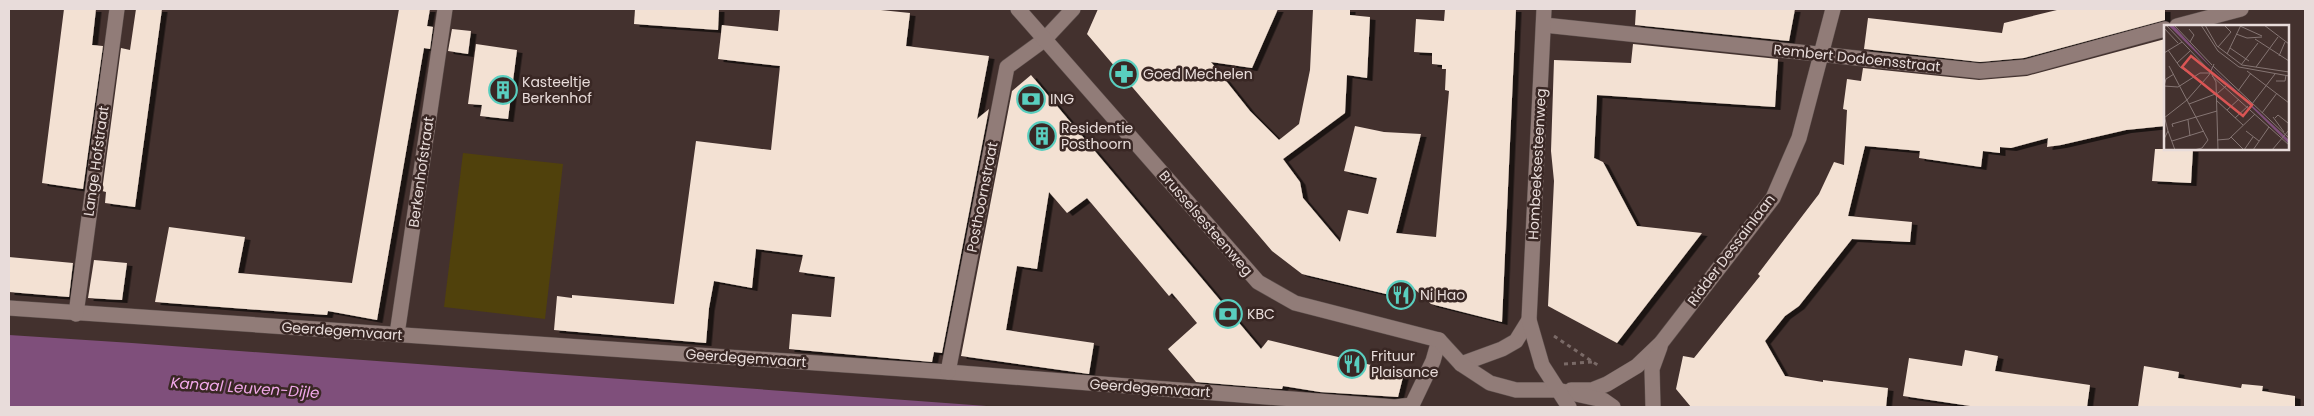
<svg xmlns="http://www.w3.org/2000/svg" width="2314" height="416" font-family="Poppins,sans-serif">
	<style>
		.green { fill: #50410c }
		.water { fill: #7f4f7b }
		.building { fill: #f3e1d3; filter: url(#shadow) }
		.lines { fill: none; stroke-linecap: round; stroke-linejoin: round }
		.street-casing { stroke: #5e504d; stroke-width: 16 }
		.secondary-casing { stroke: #5e504d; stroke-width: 16 }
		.path { stroke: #7a6a67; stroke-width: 3; stroke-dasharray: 4 4; stroke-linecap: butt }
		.street { stroke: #917c78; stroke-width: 15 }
		.secondary { stroke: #917c78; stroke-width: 15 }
		.labels { text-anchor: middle; stroke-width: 5; stroke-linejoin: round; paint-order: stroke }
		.street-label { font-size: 14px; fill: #e8dcda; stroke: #392724 }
		.poi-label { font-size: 14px; fill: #e8dcda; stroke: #392724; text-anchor: start }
		.water-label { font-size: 15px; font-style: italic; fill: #f1a8e9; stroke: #392724 }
		.inset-road { fill: none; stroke: #857573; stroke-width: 1 }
		.view { fill: #da5554; fill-opacity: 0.15; stroke: #da5554; stroke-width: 2.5 }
		.inset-edge { fill: none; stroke: #e8dcda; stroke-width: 2.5 }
	</style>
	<defs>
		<filter id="shadow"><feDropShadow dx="5.5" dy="3" stdDeviation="0" flood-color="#0009"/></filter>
	</defs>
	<rect width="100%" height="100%" fill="#43312e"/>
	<path class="green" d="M463,153L563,164L545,319L444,307Z"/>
	<path class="water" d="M9,335L132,343L1000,407H9Z"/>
	<g class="building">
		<path d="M64,9H96L92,45L103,46L83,189L42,183Z"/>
		<path d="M136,9H162L135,207L105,203L106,192L102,191L121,48L130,50Z"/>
		<path d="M399,9H430L427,26L433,27L430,49L424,48L377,320L328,311L327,315L155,302L169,227L245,237L238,273L352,283Z"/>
		<path d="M635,9H719L718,30L634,24Z"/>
		<path d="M780,9H871L910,13L906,46L989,56L977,119L989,109L942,353L934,352L932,362L789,349L792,314L831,317L835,277L799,272L803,255L756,249L752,288L714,281L709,308L706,343L554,330L557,296L572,298V295L674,304L696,141L771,150L780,66L718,59L722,25L778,31Z"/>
		<path d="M1098,9H1278L1252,68L1211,62L1250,111L1279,140L1299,124L1310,70L1313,9H1350V15L1370,17L1367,78L1347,75L1345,113L1283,159L1300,182L1303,198L1340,242L1348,210L1368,214L1377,178L1344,171L1355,126L1384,132L1421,134L1396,233L1436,237L1449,91L1445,90L1446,69H1442V65L1432,64V53L1414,52L1416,19L1444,21L1445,9H1516L1502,322L1431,304L1408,283L1407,299L1302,274L1272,251L1087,34Z"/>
		<path d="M1636,9H1795L1789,41L1635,25Z"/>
		<path d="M2061,9H2165V20L2024,58L1980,62L1864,49L1868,18L2002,33L2004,23Z"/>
		<path d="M452,29L471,31L468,54L448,51Z"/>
		<path d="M2165,39V126L2126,130L2061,145L2047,147L2048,138L2011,148L2000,147V153L1983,151L1981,167L1919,158L1920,151L1865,146L1848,216L1912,222L1910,242L1852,239L1799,306L1785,316L1765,341L1785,376L1823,382V380L1888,388L1886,407H1691L1676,389L1683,356L1694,358L1760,276L1758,274L1819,194L1834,162L1844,165L1847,110L1843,109L1847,79L1861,81L1863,68L1979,80L2027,76Z"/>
		<path d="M476,44L517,50L508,119L480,116L482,105L468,104Z"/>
		<path d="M1633,44L1778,59L1775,107L1597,95L1594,158L1603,162L1637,226L1702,233L1617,343L1548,306L1554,181L1551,151L1554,60L1631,63Z"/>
		<path d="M1031,75L1261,349L1268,340L1404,373L1398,397L1320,392L1283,386L1282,389L1196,382L1168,349L1197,323L1172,293L1169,296L1087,198L1067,213L1049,192L1037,269L1017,266L1006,330L1094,343L1089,374L961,356L1012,91Z"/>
		<path d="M2155,149H2193L2191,183L2152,181Z"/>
		<path d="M9,257L73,263L69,297L9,292Z"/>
		<path d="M94,260L127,263L122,300L88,298Z"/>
		<path d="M1965,350L1998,356L1995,371L2090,385L2087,407H1977L1903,396L1909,358L1962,366Z"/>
		<path d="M2144,366L2179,372L2178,378L2241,388L2242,384L2263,386L2262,391L2295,396V407H2138Z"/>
	</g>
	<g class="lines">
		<defs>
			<g id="street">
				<path d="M1544,25L1980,71L2026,67L2165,29"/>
				<path d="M2177,26L2241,9"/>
				<path d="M9,308L948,372L1395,407L1412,405L1433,361L1439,340"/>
				<path d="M76,314L117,9"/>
				<path d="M397,334L445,9"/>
				<path d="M1461,364L1502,349L1516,341L1529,320"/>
				<path d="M948,372L1007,67L1044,40L1073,9"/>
				<path d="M1571,390H1592L1607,384L1637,366L1661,343L1773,198L1799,138L1833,9"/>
				<path d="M1653,407L1652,369L1660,347"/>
			</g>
			<g id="secondary">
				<path d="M1018,9L1258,282L1295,303L1439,340L1461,364L1490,383L1516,390H1557L1603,400L1613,407"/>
				<path d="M1544,9L1529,320L1542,365L1569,407"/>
			</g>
		</defs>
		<use href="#street" class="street-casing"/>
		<use href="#secondary" class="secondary-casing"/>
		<g class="path">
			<path d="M1554,336L1599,366"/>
			<path d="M1564,364L1592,362"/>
		</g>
		<use href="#street" class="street"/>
		<use href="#secondary" class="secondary"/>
	</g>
	<defs>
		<symbol id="pharmacy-ring" viewBox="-11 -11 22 22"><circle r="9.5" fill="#392724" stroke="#59cebf" stroke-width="1.5"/><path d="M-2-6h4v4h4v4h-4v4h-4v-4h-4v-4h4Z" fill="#59cebf"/></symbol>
		<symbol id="building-ring" viewBox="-11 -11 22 22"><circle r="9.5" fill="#392724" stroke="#59cebf" stroke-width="1.5"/><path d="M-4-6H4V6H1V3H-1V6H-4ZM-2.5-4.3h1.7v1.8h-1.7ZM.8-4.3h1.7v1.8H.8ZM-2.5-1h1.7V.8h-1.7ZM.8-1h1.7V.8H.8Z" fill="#59cebf"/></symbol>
		<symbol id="bank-ring" viewBox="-11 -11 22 22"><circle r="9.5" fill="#392724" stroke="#59cebf" stroke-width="1.5"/><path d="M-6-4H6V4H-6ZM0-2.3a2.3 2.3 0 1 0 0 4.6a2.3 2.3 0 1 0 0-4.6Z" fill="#59cebf"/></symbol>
		<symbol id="restaurant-ring" viewBox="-11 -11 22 22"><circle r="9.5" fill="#392724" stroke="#59cebf" stroke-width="1.5"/><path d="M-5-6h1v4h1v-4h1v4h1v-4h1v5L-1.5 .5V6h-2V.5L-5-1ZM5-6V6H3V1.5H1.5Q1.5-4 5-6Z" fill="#59cebf"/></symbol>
	</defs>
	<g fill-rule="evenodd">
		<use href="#pharmacy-ring" x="1108" y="58" width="32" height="32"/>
		<use href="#building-ring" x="487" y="74" width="32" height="32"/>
		<use href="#bank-ring" x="1015" y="83" width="32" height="32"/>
		<use href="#building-ring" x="1026" y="120" width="32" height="32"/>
		<use href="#restaurant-ring" x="1385" y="279" width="32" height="32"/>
		<use href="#bank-ring" x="1212" y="298" width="32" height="32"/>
		<use href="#restaurant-ring" x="1336" y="348" width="32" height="32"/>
	</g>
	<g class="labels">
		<g class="street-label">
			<text transform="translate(1857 58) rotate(6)" y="5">Rembert Dodoensstraat</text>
			<text transform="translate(96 161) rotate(-82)" y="5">Lange Hofstraat</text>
			<text transform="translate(1537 164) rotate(-87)" y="5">Hombeeksesteenweg</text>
			<text transform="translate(421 172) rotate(-82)" y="5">Berkenhofstraat</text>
			<text transform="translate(982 197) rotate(-79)" y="5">Posthoornstraat</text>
			<text transform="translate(1206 223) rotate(49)" y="5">Brusselsesteenweg</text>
			<text transform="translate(1731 250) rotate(-53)" y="5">Ridder Dessainlaan</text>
			<text transform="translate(342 331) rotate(4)" y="5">Geerdegemvaart</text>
			<text transform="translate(746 358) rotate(4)" y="5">Geerdegemvaart</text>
			<text transform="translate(1150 388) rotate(4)" y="5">Geerdegemvaart</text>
		</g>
		<g class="poi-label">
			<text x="1143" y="79">Goed Mechelen</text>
			<text x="522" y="87">Kasteeltje<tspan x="522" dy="16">Berkenhof</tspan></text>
			<text x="1050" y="104">ING</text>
			<text x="1061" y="133">Residentie<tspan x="1061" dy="16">Posthoorn</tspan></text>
			<text x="1420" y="300">Ni Hao</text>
			<text x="1247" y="319">KBC</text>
			<text x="1371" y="361">Frituur<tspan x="1371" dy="16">Plaisance</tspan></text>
		</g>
		<g class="water-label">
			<text transform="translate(245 388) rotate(4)" y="5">Kanaal Leuven-Dijle</text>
		</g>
	</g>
	<g transform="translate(2164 25)">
		<rect width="125" height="125" fill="#43312e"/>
		<path d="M4,0H9L48,43L125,115V119Z" fill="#7f4f7b"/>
		<path class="inset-road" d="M2,0L44,44M10,0L48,40M37,0L54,26L75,42L125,51M41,0L53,21L78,40L125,47M100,0L125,19M76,1L98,11M0,3L14,18M25,4L30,10L26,17M72,9L83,13L98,12M91,14L125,36M54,22L67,7L60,0M66,23L85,36M4,25L16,42L39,58M0,28L18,17M63,29L77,0M115,31L121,17M13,38L26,26M77,40L94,18M5,41L44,115M49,41L125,113M92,42L114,12M83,46L125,78M48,51L125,120M112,56H121L122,50M0,61L14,62L36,48H47L52,57L54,125M0,61L2,54L10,49M74,66L87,48M52,75L79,100M25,79L54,68L62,61M88,79L111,49M63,85L75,74M98,88L113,68M0,90L4,106L0,114M109,92L120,107M0,93L23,75L45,50L50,39M71,93L84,81M111,93L114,90L124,98M24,95L26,111M9,102L8,99L53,86M4,106L11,125M82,106L95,116M67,112L80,125M53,115L65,114L91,89M8,116L40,106M30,125L38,123L44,115M80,125L89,112M89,125L105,102M108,125L125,105"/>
		<path class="view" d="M27,31L88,80L79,91L18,42Z"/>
		<rect width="125" height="125" class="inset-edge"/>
	</g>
	<rect width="2314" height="416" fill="none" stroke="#e8dcda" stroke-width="20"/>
</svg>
